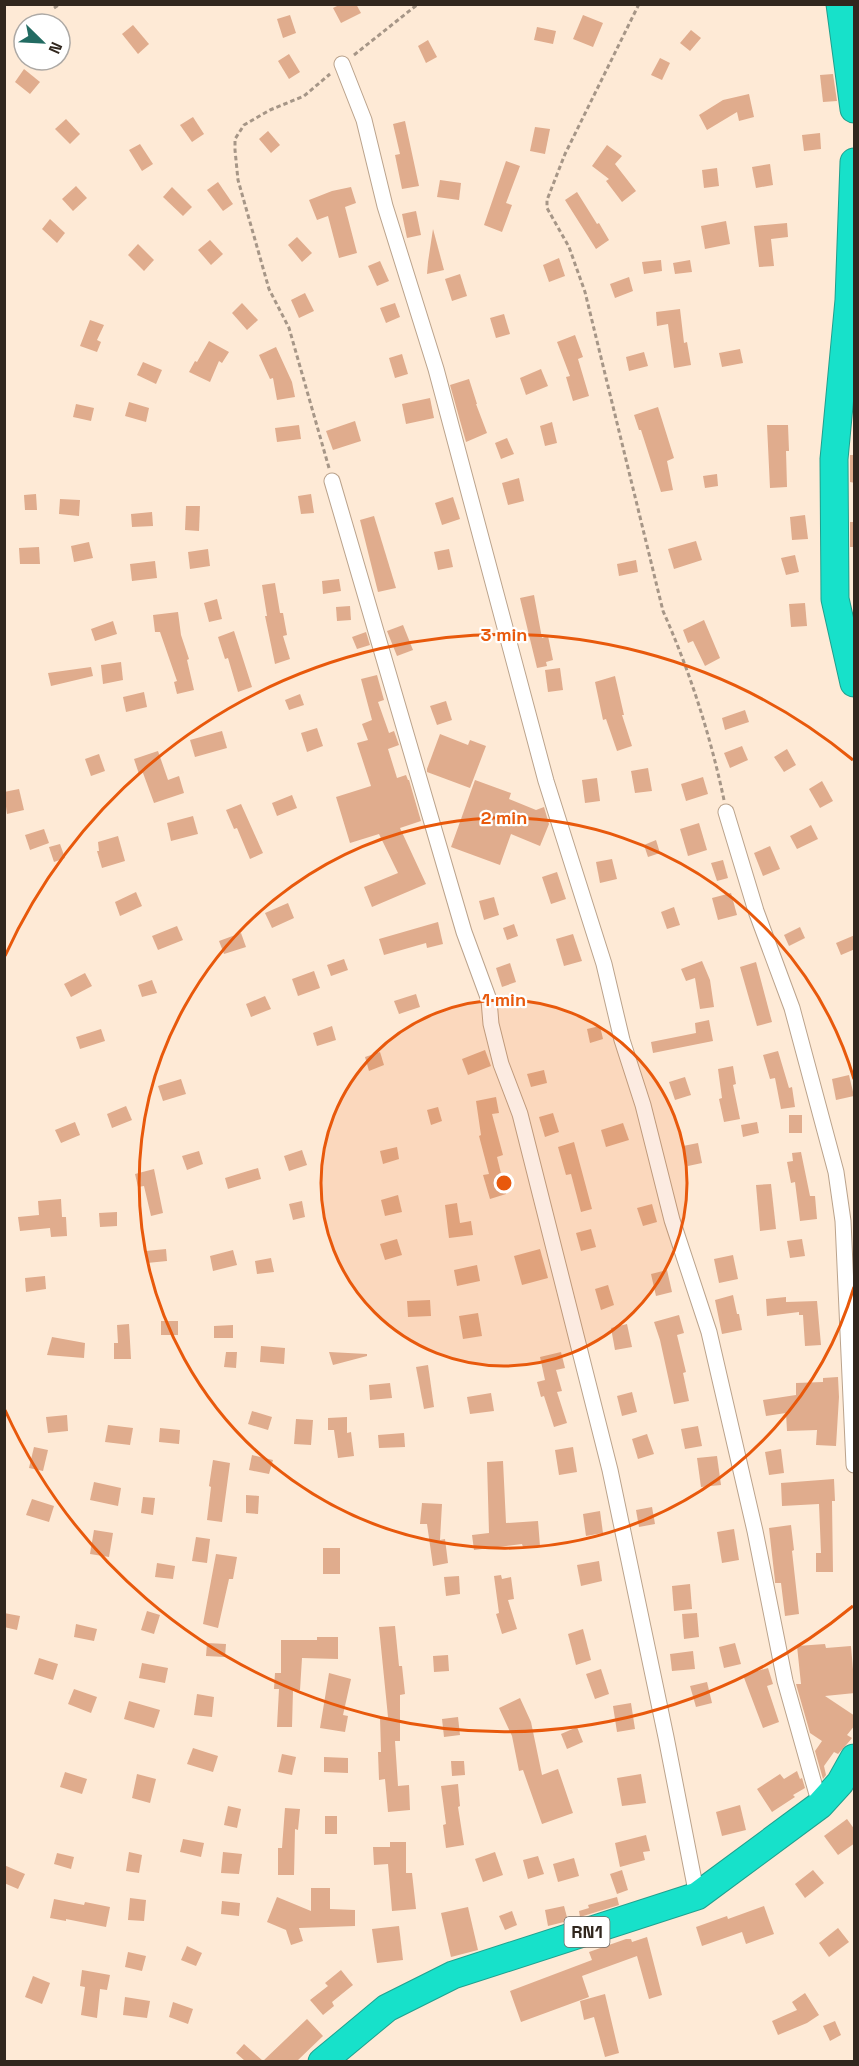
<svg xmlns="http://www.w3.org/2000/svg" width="859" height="2066" font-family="'Space Grotesk',sans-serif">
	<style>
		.building { fill: #e0ac8d }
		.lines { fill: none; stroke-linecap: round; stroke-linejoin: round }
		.street-casing { stroke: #bba38c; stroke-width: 17 }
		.highway-casing { stroke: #20a08e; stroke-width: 29 }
		.path { stroke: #a69687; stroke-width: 3; stroke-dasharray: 4.5 3; stroke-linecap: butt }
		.street { stroke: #fff; stroke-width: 15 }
		.highway { stroke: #17e1ca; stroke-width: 27 }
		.ring { fill: none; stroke: #e8590c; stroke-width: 3 }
		.labels { text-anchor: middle; stroke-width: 4.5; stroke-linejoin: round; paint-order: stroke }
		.shield { fill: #fff; stroke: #6f6862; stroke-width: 1.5 }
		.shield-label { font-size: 18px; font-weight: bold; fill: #31271e }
		.centre { fill: #e8590c; stroke: #fff; stroke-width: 3 }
		.ring-label { font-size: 18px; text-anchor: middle; font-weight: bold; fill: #e8590c; stroke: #fff; stroke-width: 4.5; stroke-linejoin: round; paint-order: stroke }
	</style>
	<rect width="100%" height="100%" fill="#feead6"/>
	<g class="building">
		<path d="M341,4H356L361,13L341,23L333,8Z"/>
		<path d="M290,15L296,33L283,38L277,19Z"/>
		<path d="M583,15L603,23L593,47L573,39Z"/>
		<path d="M133,25L149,44L138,54L122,34Z"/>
		<path d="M537,27L556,31L553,44L534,40Z"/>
		<path d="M691,30L701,38L690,51L680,43Z"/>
		<path d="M428,40L437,57L426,63L418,46Z"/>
		<path d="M289,54L300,72L289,79L278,61Z"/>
		<path d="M660,58L670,63L662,80L651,75Z"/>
		<path d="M24,69L40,82L30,94L15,82Z"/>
		<path d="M833,74L837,101L823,102L820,75Z"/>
		<path d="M749,94L754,117L739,121L737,112L707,130L699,115L723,100Z"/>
		<path d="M193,117L204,134L192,142L180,125Z"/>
		<path d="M66,119L80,134L70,144L55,129Z"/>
		<path d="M405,121L419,186L402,189L395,155L400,154L393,124Z"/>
		<path d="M535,127L550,129L545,154L530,151Z"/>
		<path d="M268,131L280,145L271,153L259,139Z"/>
		<path d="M820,133L821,149L804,151L802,135Z"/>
		<path d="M140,144L153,164L142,171L129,150Z"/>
		<path d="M607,145L622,156L615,164L636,191L622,202L606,181L609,179L592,166Z"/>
		<path d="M506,161L520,166L506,203L512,205L502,232L484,225Z"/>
		<path d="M770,164L773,185L756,188L752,167Z"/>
		<path d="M717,168L719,186L704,188L702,170Z"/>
		<path d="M440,180L461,183L459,200L437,197Z"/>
		<path d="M218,182L233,204L223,211L207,190Z"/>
		<path d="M76,186L87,198L73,211L62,199Z"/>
		<path d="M172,187L192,207L183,216L163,197Z"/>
		<path d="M351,187L356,203L345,207L357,253L339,258L328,216L317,220L309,200L332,191Z"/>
		<path d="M577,192L597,224L599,223L609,240L596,249L565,200Z"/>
		<path d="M416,211L421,235L407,238L402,214Z"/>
		<path d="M50,219L65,233L57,243L42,229Z"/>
		<path d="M726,221L730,244L705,249L701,226Z"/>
		<path d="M787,223L788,237L771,239L774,266L759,267L754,226Z"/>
		<path d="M433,229L444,270L427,274L428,262Z"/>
		<path d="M297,237L312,253L302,262L288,245Z"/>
		<path d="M210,240L223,254L211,265L198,250Z"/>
		<path d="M138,244L154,260L144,271L128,255Z"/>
		<path d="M559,258L565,276L549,282L543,265Z"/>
		<path d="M661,260L662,271L644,274L642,262Z"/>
		<path d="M690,260L692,272L675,274L673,263Z"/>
		<path d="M380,261L389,281L377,286L368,266Z"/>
		<path d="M460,274L467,296L452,301L445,279Z"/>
		<path d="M629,277L633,291L615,298L610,284Z"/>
		<path d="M305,293L314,311L299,318L291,300Z"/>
		<path d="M242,303L258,320L247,330L232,313Z"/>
		<path d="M395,303L400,317L386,323L380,308Z"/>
		<path d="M680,309L684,343L687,342L691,365L674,368L668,324L657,326L656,312Z"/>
		<path d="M504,314L510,334L496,338L490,318Z"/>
		<path d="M90,320L104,325L97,340L101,342L97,352L80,346Z"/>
		<path d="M575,335L583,357L578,359L589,396L573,401L566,377L570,376L557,342Z"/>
		<path d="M209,341L229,352L222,363L219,361L210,382L189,372L195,361L197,362Z"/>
		<path d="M276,347L292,382L295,397L277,400L273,378L270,379L259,355Z"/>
		<path d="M740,349L743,363L722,367L719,353Z"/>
		<path d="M644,352L648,366L629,371L626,357Z"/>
		<path d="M402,354L408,374L395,378L389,358Z"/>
		<path d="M143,362L162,370L156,384L137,375Z"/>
		<path d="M541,369L548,386L526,395L520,378Z"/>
		<path d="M469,379L477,404H476L487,433L466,442L450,385Z"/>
		<path d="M430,398L434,418L406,424L402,404Z"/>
		<path d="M129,402L149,408L146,422L125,416Z"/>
		<path d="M76,404L94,408L91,421L73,417Z"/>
		<path d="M658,407L674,458L667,461L673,490L661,492L641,430H639L634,415Z"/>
		<path d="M355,421L361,441L333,450L326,431Z"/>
		<path d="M552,422L557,443L545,446L540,426Z"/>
		<path d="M299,425L301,439L277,442L275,428Z"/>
		<path d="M767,425H788L789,451H786L787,487L770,488Z"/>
		<path d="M507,438L514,454L501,459L495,443Z"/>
		<path d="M850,455H855V483L850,482Z"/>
		<path d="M717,474L718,486L705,488L703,476Z"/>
		<path d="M519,478L524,501L508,505L502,483Z"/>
		<path d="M36,494L37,510H25L24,495Z"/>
		<path d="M311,494L314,513L301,514L298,496Z"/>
		<path d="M453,497L460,519L442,525L435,503Z"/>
		<path d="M60,499L80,500L79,516L59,514Z"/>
		<path d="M186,506H200L199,531L185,530Z"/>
		<path d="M152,512L153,526L132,527L131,514Z"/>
		<path d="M805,515L808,539L792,540L790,517Z"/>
		<path d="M374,516L396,588L378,592L360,520Z"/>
		<rect x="850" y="522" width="5" height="25"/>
		<path d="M696,541L702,560L674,569L668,549Z"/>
		<path d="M89,542L93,558L74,562L71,546Z"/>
		<path d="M39,547L40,564H20L19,548Z"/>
		<path d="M208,549L210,566L190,569L188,552Z"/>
		<path d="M449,549L453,567L438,570L434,552Z"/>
		<path d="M795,555L799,572L786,575L781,558Z"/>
		<path d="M636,560L638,572L619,576L617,564Z"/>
		<path d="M155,561L157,578L132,581L130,564Z"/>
		<path d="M339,579L341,591L323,594L322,581Z"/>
		<path d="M275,583L280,613H283L287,635L283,636L290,659L275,664L265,616H267L262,585Z"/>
		<path d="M534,595L542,638L548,636L553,660L546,662L547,666L537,668L520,598Z"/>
		<path d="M217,599L222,619L209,622L204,603Z"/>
		<path d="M805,603L807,626L791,627L789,604Z"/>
		<path d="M350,606L351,620L337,621L336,607Z"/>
		<path d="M178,612L181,635L189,659L187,660L194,690L177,694L174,682L177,681L160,632H155L153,615Z"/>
		<path d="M704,620L720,658L705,666L693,641L688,643L683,630Z"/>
		<path d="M113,621L117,634L95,641L91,629Z"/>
		<path d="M403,625L413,650L397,656L387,631Z"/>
		<path d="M234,631L252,687L238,692L228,658L225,659L218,637Z"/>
		<path d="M366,632L370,645L357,649L352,637Z"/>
		<path d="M121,662L123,680L103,684L101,665Z"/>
		<path d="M91,667L93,676L51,686L48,673Z"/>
		<path d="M560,668L563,690L548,692L545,670Z"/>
		<path d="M377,675L384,700L378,702L389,733L394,731L399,745L388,749L397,778L406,775L408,780H409L421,821L400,828L426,884L372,907L364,887L398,873L379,834L350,843L336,797L371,786L357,743L368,740L362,724L372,720L361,679Z"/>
		<path d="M615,676L624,715H622L632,746L617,751L606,719L603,720L595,682Z"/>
		<path d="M144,692L147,707L126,712L123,697Z"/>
		<path d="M300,694L304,705L289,710L285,700Z"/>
		<path d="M446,701L452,720L437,725L430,706Z"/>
		<path d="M745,710L749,722L725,730L722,718Z"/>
		<path d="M317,728L323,746L307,752L301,733Z"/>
		<path d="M222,731L227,748L195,757L190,740Z"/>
		<path d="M440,734L468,745L470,740L486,746L470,788L427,772V769Z"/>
		<path d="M742,746L748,760L730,768L724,753Z"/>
		<path d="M787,749L796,765L784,772L774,757Z"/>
		<path d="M158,751L168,780L179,776L184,793L154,803L143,773L139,774L134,759Z"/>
		<path d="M99,754L105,771L91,776L85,759Z"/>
		<path d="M648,768L652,791L635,793L631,771Z"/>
		<path d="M703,777L708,794L686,801L681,784Z"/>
		<path d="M597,778L600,801L585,803L582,780Z"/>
		<path d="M475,780L511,793L509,799L536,810L544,807L549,824L540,846L511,834L500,865L451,847Z"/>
		<path d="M822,781L833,801L820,808L809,789Z"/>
		<path d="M19,789L24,810L7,814L4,792Z"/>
		<path d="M292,795L297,808L277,816L272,803Z"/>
		<path d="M241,804L263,853L250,859L237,828L234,829L226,810Z"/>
		<path d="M193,816L198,834L171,841L167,823Z"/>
		<path d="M699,823L707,850L688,856L680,829Z"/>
		<path d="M811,825L818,839L797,849L790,836Z"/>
		<path d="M44,829L49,843L30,850L25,835Z"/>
		<path d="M118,836L125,861L102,868L97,851H99L98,842Z"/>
		<path d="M656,840L660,853L648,857L644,845Z"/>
		<path d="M60,844L65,858L54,862L49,847Z"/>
		<path d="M770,846L780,869L763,876L754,853Z"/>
		<path d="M612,859L617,879L600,883L596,862Z"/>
		<path d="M723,860L728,878L717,881L711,863Z"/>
		<path d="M557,872L566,899L551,904L542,877Z"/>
		<path d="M136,892L142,906L120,916L115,902Z"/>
		<path d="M731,893L737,915L718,920L712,898Z"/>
		<path d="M494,897L499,915L484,920L479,901Z"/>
		<path d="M288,903L294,918L272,928L265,913Z"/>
		<path d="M674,907L680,925L667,929L661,912Z"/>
		<path d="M438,922L443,944L427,948L426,943L384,955L379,939Z"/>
		<path d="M514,924L518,936L507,940L503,928Z"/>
		<path d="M177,926L183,940L158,950L152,936Z"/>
		<path d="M800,927L805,938L789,946L784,935Z"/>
		<path d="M241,933L246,947L224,954L219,941Z"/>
		<path d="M573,934L582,961L564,966L556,939Z"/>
		<path d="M855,935V949L841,955L836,943Z"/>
		<path d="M344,959L348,970L331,976L327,965Z"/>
		<path d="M702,961L710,980L714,1007L700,1009L695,978L686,981L681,969Z"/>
		<path d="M756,962L772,1022L757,1026L740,967Z"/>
		<path d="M510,963L516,982L502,987L496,968Z"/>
		<path d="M314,971L320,988L298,996L292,979Z"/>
		<path d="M85,973L92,986L71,997L64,984Z"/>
		<path d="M152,980L157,993L142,997L138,985Z"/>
		<path d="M416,994L420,1007L399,1014L394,1001Z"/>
		<path d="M265,996L271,1009L251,1017L246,1004Z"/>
		<path d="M709,1020L713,1041L653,1053L651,1042L696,1033L695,1023Z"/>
		<path d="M332,1026L336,1040L317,1046L313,1033Z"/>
		<path d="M600,1026L603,1039L590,1043L587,1029Z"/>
		<path d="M101,1029L105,1041L80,1049L76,1037Z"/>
		<path d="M485,1050L491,1066L468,1075L462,1059Z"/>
		<path d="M778,1051L789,1088L792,1087L795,1107L781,1109L775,1078L770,1079L763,1055Z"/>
		<path d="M380,1052L384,1065L369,1071L365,1057Z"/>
		<path d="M733,1066L736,1084L733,1085L740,1119L724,1122L719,1099L722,1098L718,1069Z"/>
		<path d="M544,1070L547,1083L531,1087L527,1074Z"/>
		<path d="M849,1075L854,1096L836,1100L832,1079Z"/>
		<path d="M685,1077L691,1095L675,1100L669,1082Z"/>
		<path d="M181,1079L186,1094L163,1101L158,1086Z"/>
		<path d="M496,1097L499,1113L492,1114L503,1155L497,1157L506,1194L490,1199L483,1175L489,1174L479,1136L481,1135L476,1101Z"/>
		<path d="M126,1106L132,1120L112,1128L107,1114Z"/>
		<path d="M438,1107L442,1121L431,1125L427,1110Z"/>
		<path d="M553,1113L559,1132L545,1137L539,1117Z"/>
		<rect x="789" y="1115" width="13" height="18"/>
		<path d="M75,1122L80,1135L61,1143L55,1130Z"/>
		<path d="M757,1122L759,1133L743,1137L741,1125Z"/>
		<path d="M623,1123L629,1140L606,1147L601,1130Z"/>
		<path d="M574,1142L592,1209L581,1212L571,1174L566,1175L558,1147Z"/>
		<path d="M698,1143L702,1163L688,1166L683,1146Z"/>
		<path d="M397,1147L399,1159L383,1164L380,1151Z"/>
		<path d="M302,1150L307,1165L289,1171L284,1156Z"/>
		<path d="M199,1151L203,1164L187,1170L182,1156Z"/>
		<path d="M801,1152L810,1196H815L817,1219L800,1221L795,1182L791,1183L787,1162L793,1161L792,1153Z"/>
		<path d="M258,1168L261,1179L228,1189L225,1178Z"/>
		<path d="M154,1169L163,1213L151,1216L144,1186L138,1187L135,1174Z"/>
		<path d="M771,1184L776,1229L760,1231L756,1185Z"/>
		<path d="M398,1195L402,1212L385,1216L381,1200Z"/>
		<path d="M61,1199L62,1217H66L67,1236L51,1237L50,1228L20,1231L18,1217L39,1215L38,1201Z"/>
		<path d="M302,1201L305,1217L293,1220L289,1204Z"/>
		<path d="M457,1203L460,1223L471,1221L473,1235L449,1238L445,1205Z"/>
		<path d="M652,1204L657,1222L643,1226L637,1208Z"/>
		<path d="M117,1212V1226L100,1227L99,1213Z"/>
		<path d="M591,1229L596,1247L581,1251L576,1233Z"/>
		<path d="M397,1239L402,1255L385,1260L380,1244Z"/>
		<path d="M802,1239L805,1256L790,1258L787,1241Z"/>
		<path d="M166,1249L167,1261L147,1263L146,1251Z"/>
		<path d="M540,1249L548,1278L522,1285L514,1256Z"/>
		<path d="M233,1250L237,1265L213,1271L210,1256Z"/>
		<path d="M733,1255L738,1279L719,1283L714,1259Z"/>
		<path d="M271,1258L274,1272L257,1274L255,1261Z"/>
		<path d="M477,1265L480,1281L457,1286L454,1270Z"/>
		<path d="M667,1270L672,1292L656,1296L651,1274Z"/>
		<path d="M45,1276L46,1289L26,1292L25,1278Z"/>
		<path d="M608,1285L614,1305L601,1310L595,1289Z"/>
		<path d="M733,1295L737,1314H739L742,1330L722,1334L715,1300Z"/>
		<path d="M786,1297V1302L817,1301L821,1345L805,1346L803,1315H799V1312L767,1316L766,1299Z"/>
		<path d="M430,1300L431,1316L408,1317L407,1301Z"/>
		<path d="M478,1313L482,1336L463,1339L459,1316Z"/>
		<path d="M679,1315L684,1333L677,1335L686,1372L683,1373L689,1401L674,1404L660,1340L654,1322Z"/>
		<rect x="161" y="1321" width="17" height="14"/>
		<path d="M129,1324L131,1359H114V1343H118L117,1325Z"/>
		<path d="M627,1324L632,1347L615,1350L611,1328Z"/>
		<path d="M233,1325V1338H214V1326Z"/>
		<path d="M52,1337L85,1343L84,1358L47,1355Z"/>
		<path d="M261,1346L285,1348L284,1364L260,1362Z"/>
		<path d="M226,1352H237L236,1368L224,1367Z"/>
		<path d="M329,1352L367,1354V1356L333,1365Z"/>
		<path d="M561,1352L565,1368L556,1370L562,1391L557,1392L567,1423L554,1427L544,1396L541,1397L537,1382L545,1380L540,1357Z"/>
		<path d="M428,1365L434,1407L424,1409L416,1367Z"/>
		<path d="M838,1377L839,1397L836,1446L816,1445L817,1430L787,1431L786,1413L766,1416L763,1400L796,1395V1383L823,1382V1378Z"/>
		<path d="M390,1383L392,1398L370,1400L369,1385Z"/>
		<path d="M632,1392L637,1412L622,1416L617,1396Z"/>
		<path d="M491,1393L494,1411L470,1414L467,1397Z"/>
		<path d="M252,1411L272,1417L268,1430L248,1424Z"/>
		<path d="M67,1415L68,1431L48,1433L46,1417Z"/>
		<path d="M347,1417V1433L351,1432L354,1456L338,1458L334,1430H328V1418Z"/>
		<path d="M296,1419L313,1420L311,1445L294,1444Z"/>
		<path d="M108,1425L133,1428L130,1445L105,1442Z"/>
		<path d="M698,1426L702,1446L685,1449L681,1429Z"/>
		<path d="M160,1428L180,1430L179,1444L159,1442Z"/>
		<path d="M404,1433L405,1447L379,1448L378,1435Z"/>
		<path d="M647,1434L654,1454L638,1459L632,1439Z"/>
		<path d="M34,1447L48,1450L43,1471L29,1468Z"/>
		<path d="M573,1447L577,1472L559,1475L555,1450Z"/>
		<path d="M781,1449L784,1473L769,1475L765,1452Z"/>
		<path d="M252,1455L273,1460L269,1474L249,1470Z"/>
		<path d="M717,1456L721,1485L701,1487L697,1458Z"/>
		<path d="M213,1460L230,1463L222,1522L207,1520L211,1487L209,1486Z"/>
		<path d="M503,1461L506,1523L538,1521L540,1546L523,1547L522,1544L474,1550L472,1535L489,1533L487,1462Z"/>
		<path d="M834,1479L835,1501H832L833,1572H816V1553H821L819,1504L782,1506L781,1483Z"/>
		<path d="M94,1482L121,1488L118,1506L90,1500Z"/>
		<path d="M246,1495L259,1496L258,1514L246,1513Z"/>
		<path d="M143,1497L155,1498L153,1515L141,1513Z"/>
		<path d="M32,1499L54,1506L49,1522L26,1515Z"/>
		<path d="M422,1503L442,1504L440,1540L445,1539L448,1563L433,1566L427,1524H420Z"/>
		<path d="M652,1507L655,1524L639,1527L636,1510Z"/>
		<path d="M600,1511L603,1533L586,1536L583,1514Z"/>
		<path d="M791,1525L794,1550L792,1551L799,1614L785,1616L781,1583H775V1581L769,1528Z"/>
		<path d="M734,1529L739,1560L722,1563L717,1532Z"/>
		<path d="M94,1530L113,1533L109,1557L90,1554Z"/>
		<path d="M196,1537L210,1539L207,1563L192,1561Z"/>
		<rect x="323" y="1548" width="17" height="26"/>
		<path d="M216,1554L237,1557L233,1579H229L218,1628L203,1624Z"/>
		<path d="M599,1561L602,1581L581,1586L577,1565Z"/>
		<path d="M157,1563L175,1566L173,1579L155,1577Z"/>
		<path d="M501,1575L502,1579L511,1577L514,1599L508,1600L517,1629L502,1634L496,1614L499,1613L494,1576Z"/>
		<path d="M459,1576L460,1594L446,1596L444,1577Z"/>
		<path d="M690,1584L692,1609L674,1611L672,1586Z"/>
		<path d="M147,1611L160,1615L154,1634L141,1630Z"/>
		<path d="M4,1613L20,1616L17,1630L4,1627Z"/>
		<path d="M697,1613L699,1637L684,1639L682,1614Z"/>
		<path d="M76,1624L97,1629L94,1641L74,1637Z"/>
		<path d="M395,1626L399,1666H402L405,1694L400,1695V1741H395L398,1786L409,1785L410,1810L388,1812L385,1779L379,1780L378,1752H381L380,1717H388L379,1627Z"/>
		<path d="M583,1629L591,1660L576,1665L568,1634Z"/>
		<path d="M317,1637H338V1659L302,1658L300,1690H293L292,1727H277L279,1689H274L275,1673H281V1640H317Z"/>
		<path d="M207,1643L226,1644L225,1657L206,1656Z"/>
		<path d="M735,1643L741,1664L724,1668L719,1647Z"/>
		<path d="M825,1644L826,1648L851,1646L855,1693L825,1696L855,1716V1725L847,1735L852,1738L847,1744L838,1754L834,1752L824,1766L826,1775L823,1779L815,1751L822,1741L810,1733L796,1684H801L797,1646Z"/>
		<path d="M693,1651L695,1669L672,1671L670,1654Z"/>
		<path d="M448,1655L449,1671L434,1672L433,1656Z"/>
		<path d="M39,1658L58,1664L53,1680L34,1674Z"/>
		<path d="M142,1663L168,1668L165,1683L139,1678Z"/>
		<path d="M768,1668L773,1684L767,1686L779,1722L763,1728L743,1675Z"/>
		<path d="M601,1669L609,1694L595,1699L586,1674Z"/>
		<path d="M329,1673L351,1679L343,1715L348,1716L345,1732L320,1728Z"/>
		<path d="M707,1682L712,1703L696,1707L690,1686Z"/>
		<path d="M74,1689L97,1697L91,1713L68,1704Z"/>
		<path d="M197,1694L214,1697L212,1717L194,1715Z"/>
		<path d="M520,1698L531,1722L542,1775L558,1769L573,1813L542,1824L523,1770L519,1771L512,1736L499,1708Z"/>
		<path d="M129,1701L160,1710L154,1728L124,1719Z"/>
		<path d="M631,1703L635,1729L617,1732L613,1706Z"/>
		<path d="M458,1717L460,1735L444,1737L442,1719Z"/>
		<path d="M577,1727L583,1742L567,1749L561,1734Z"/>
		<path d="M193,1748L218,1756L213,1772L187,1764Z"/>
		<path d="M282,1754L296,1757L292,1775L278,1772Z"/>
		<path d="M324,1757L348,1758V1773L324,1772Z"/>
		<path d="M451,1761H464L465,1775L452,1776Z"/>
		<path d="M797,1771L800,1779L802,1778L805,1788L793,1795L795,1797L772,1812L757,1789L780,1774L784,1779Z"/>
		<path d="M65,1772L87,1779L82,1794L60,1787Z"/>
		<path d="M137,1774L156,1779L150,1803L132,1798Z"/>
		<path d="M641,1774L646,1803L622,1806L617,1778Z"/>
		<path d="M458,1784L460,1806L458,1807L464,1845L446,1848L443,1825L446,1824L441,1786Z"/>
		<path d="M740,1805L746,1830L722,1836L716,1812Z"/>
		<path d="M228,1806L241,1809L237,1828L224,1825Z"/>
		<path d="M285,1808L300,1809L298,1830L295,1829L294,1875H278V1848H282Z"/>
		<rect x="325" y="1816" width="12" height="18"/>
		<path d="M847,1819L855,1830V1843L838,1855L824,1836Z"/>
		<path d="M646,1835L650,1851L643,1852L645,1860L620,1867L615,1843Z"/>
		<path d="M183,1839L204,1843L201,1857L180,1852Z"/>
		<path d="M390,1842H406V1873H412L416,1909L392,1911L388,1864L374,1865L373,1847H390Z"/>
		<path d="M129,1852L142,1855L139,1873L126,1871Z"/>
		<path d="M223,1852L242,1854L239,1874L221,1873Z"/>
		<path d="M495,1852L503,1875L483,1882L475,1859Z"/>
		<path d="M57,1853L74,1857L71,1869L54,1864Z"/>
		<path d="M538,1856L544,1874L528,1879L523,1860Z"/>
		<path d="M574,1858L579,1876L558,1882L553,1864Z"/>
		<path d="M4,1865L25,1874L18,1889L4,1883Z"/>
		<path d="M622,1870L628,1890L617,1894L610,1874Z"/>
		<path d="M813,1870L824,1883L805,1898L795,1884Z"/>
		<path d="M311,1888H330V1909L355,1910V1926L299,1928L303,1941L291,1945L286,1930L267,1922L277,1897L311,1911Z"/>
		<path d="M617,1897L619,1905L580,1917L579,1911L589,1908L588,1905Z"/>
		<path d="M130,1898L146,1900L144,1921L128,1920Z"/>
		<path d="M54,1899L84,1905L85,1902L110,1907L106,1927L66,1919V1921L50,1918Z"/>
		<path d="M222,1901L240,1903L239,1916L221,1914Z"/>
		<path d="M564,1906L568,1921L548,1926L545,1910Z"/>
		<path d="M764,1906L774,1934L746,1944L742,1932L702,1946L696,1927L727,1916L728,1919Z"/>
		<path d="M468,1907L478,1950L451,1957L441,1913Z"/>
		<path d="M512,1911L517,1925L505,1930L499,1916Z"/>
		<path d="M399,1926L403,1960L377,1963L372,1929Z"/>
		<path d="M838,1928L849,1942L829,1957L819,1943Z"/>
		<path d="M647,1937L662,1995L649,1999L637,1956L582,1976L589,1997L521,2022L510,1991L592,1960L589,1952L626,1939H631L632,1942Z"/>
		<path d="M187,1946L202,1953L196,1966L181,1960Z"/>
		<path d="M128,1952L146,1956L142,1971L125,1967Z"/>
		<path d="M82,1970L110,1975L107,1990L100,1989L97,2018L81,2015L85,1987L80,1986Z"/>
		<path d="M341,1970L353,1985L332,2002L334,2006L323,2015L310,2000L328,1986L325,1983Z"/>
		<path d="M33,1976L50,1983L42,2004L25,1997Z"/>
		<path d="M805,1993L819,2015L807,2023L778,2035L772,2021L797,2010L792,2002Z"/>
		<path d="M605,1994L619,2053L605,2057L594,2017L584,2020L580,2001Z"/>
		<path d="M125,1997L150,2001L147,2018L123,2015Z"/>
		<path d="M173,2002L193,2009L188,2024L169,2017Z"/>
		<path d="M307,2019L323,2036L297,2061H245L236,2053L244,2044L263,2061Z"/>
		<path d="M835,2021L841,2035L830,2041L823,2026Z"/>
	</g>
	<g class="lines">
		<defs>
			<g id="street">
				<path d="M342,64L364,120L385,206L436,369L546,781L604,964L622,1040L643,1105L672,1220L709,1332L755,1531L785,1681L820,1805"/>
				<path d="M332,481L464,932L489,1000L491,1024L501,1064L520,1114L610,1470L666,1737L697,1896"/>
				<path d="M726,812L756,911L792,1008L836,1172L843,1221L854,1465"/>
			</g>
			<g id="highway">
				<path d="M840,4L854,109"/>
				<path d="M854,162L849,300L834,459L835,599L854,683"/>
				<path d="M322,2062L387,2008L453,1975L697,1896L820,1805L840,1783L854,1758"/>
			</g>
		</defs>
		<use href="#street" class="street-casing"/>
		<use href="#highway" class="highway-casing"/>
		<g class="path">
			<path d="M639,4L565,154L547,200V208L569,247L585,292L663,611C690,672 710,734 724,800"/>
			<path d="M54,8L60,4"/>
			<path d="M354,55L418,4"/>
			<path d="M329,468L289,328L269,289L238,180L235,150V139L244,125L270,110L304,96L330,74"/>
		</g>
		<use href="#street" class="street"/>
		<use href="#highway" class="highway"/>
	</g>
	<circle cx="504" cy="1183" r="183" fill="#e8590c" fill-opacity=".12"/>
	<g class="ring">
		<circle cx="504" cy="1183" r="183"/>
		<path d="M854 1287A365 365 0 1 1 854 1079"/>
		<path d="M853 1606A548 548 0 0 1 5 1410M5 956A548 548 0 0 1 853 760"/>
	</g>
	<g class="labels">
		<rect class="shield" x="564.5" y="1917" width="45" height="30" rx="4.5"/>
		<g class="shield-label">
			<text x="587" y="1938">RN1</text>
		</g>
	</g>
	<circle cx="504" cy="1183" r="9" class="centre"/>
	<g class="ring-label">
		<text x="504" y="641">3 min</text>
		<text x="504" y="824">2 min</text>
		<text x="504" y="1006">1 min</text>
	</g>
	<rect width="859" height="2066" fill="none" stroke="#31271e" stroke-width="12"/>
	<g transform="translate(42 42) rotate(114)"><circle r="28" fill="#ffffff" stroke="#ada9a5" stroke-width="1.5"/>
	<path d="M0-4.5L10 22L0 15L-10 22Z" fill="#226b62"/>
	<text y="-9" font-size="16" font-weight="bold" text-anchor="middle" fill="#31271e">N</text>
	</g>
</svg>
